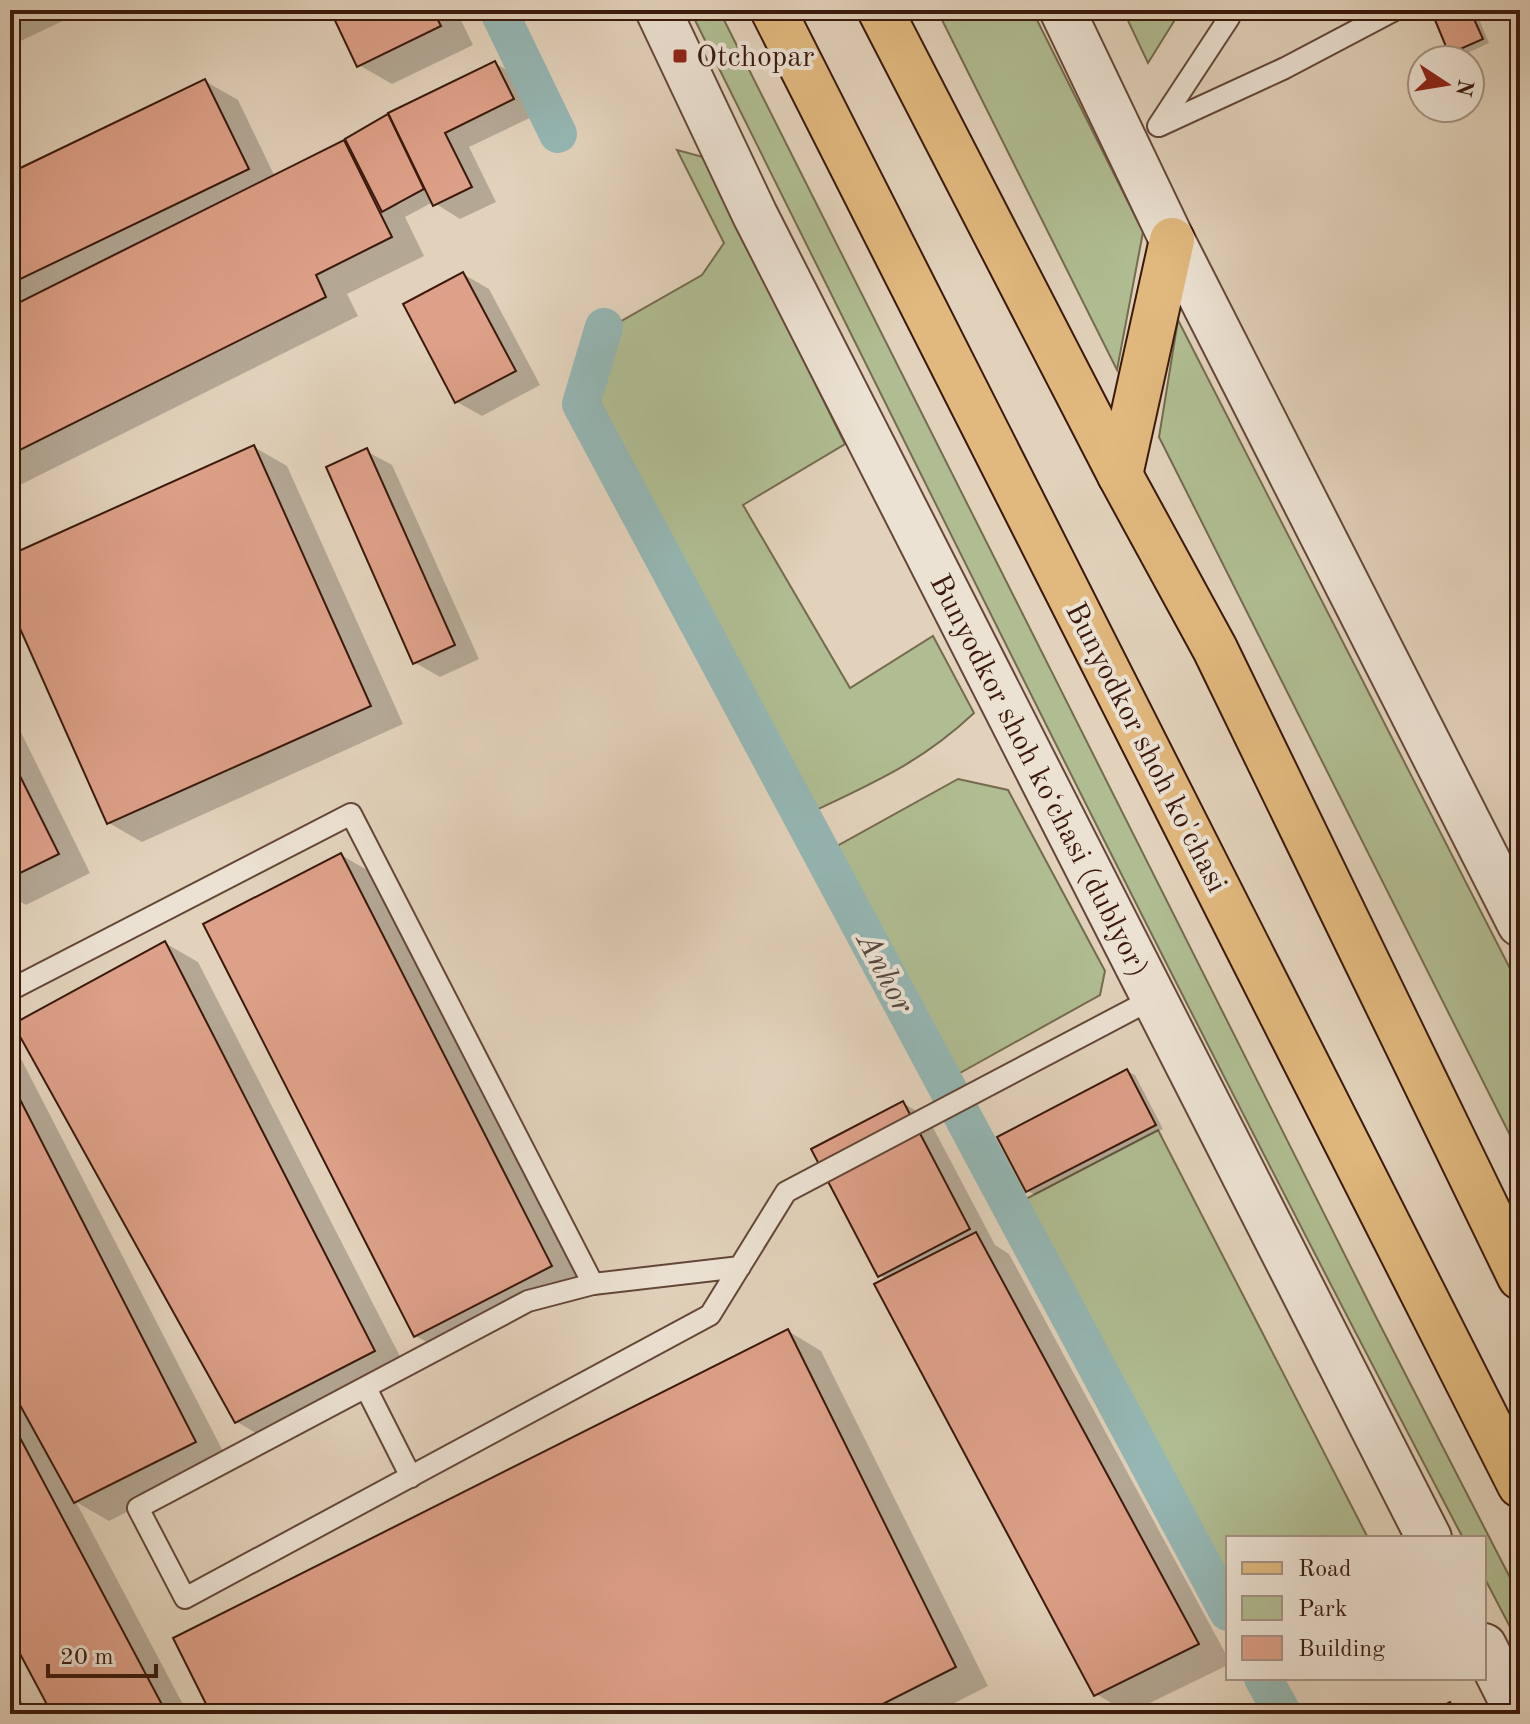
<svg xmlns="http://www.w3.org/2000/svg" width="1530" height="1724" font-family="'Old Standard TT',serif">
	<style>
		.green { fill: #b0bd92; stroke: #756b4f; stroke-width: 2 }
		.shadow { fill: #0003; fill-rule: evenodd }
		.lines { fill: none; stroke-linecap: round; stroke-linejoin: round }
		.canal { stroke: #95b7b4; stroke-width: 38 }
		.building { fill: #dda088; stroke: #3a190c; stroke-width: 2 }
		.service-casing { stroke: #644738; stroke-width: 24 }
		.tertiary-casing { stroke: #644738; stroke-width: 48 }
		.primary-casing { stroke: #3a190c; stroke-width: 48 }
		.service { stroke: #ece2d3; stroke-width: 20 }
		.tertiary { stroke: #ece2d3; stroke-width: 44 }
		.primary { stroke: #e1b97e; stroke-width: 44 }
		.poi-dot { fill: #8f2418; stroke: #ece2d3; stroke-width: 3 }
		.labels { text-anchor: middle; stroke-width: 8; stroke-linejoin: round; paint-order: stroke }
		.poi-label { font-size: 30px; fill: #3a190c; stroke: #ece2d3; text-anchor: start }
		.street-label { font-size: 30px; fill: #3a190c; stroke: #ece2d3 }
		.water-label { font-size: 32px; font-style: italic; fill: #55483e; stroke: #ece2d3 }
	</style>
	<rect width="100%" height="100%" fill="#e2d2bb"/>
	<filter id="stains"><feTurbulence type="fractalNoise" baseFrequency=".0025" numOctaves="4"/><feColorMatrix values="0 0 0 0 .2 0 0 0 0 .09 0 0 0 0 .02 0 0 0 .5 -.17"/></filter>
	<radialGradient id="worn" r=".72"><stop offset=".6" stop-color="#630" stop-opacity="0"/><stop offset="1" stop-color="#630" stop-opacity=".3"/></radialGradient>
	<g class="green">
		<path d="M690,10H719L1377,1319L1520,1597V1646L1484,1577V1538H1463C1197,1033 944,521 690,10Z"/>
		<path d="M937,10H1032L1143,232L1117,370Z"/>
		<path d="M1123,10H1181L1148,63Z"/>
		<path d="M677,150L703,157L845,444L743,505L850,688L933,636L974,713C922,762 875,782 812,812L600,402L618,323L702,275L724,243Z"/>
		<path d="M1178,320L1520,988V1155L1159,437Z"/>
		<path d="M958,779L1008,790L1105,971L1100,995L951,1078L830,850Z"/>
		<path d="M1158,1130L1368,1538H1228V1602L1022,1201Z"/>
	</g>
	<g class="shadow">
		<path d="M10,10H86L10,46Z"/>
		<path d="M332,10H456L473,45L392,84L359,65Z"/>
		<path d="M1462,10L1476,12L1489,43L1459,57L1451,53Z"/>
		<path d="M495,63L520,78L538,114L469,147L496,202L460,219L433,202L405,217L424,256L347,294L358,316L10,490V175L205,81L238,100L275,177L344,142L351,146L388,117L394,120ZM431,182L433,185L398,205V201Z"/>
		<path d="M463,274L489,289L540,385L482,416L457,402Z"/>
		<path d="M254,447L287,466L403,724L142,842L109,823L10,601V557Z"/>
		<path d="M366,451L392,465L479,659L440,677L414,662Z"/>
		<path d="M10,710L90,873L26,905L10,895Z"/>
		<path d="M341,855L374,874L584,1285L449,1355L416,1336Z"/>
		<path d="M165,943L198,962L407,1370L270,1441L237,1422Z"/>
		<path d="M10,1047L17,1051L228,1461L109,1521L76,1502L188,1714H54L10,1630Z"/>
		<path d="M1127,1071L1135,1075L1163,1129L1035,1195L1028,1191Z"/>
		<path d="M903,1103L928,1118L995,1245L1009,1254L1228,1658V1665L1129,1713L1096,1694L887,1280L879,1275Z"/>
		<path d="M788,1331L821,1351L988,1686L933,1714H213Z"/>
		<path d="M1450,1704L1466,1714H1432Z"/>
	</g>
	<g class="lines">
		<g class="canal">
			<path d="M498,10L558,134"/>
			<path d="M604,327L581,404L1228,1612"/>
			<path d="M1263,1678L1283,1714"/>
		</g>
	</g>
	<g class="building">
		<path d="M330,10H433L441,26L357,67Z"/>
		<path d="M1457,10H1470L1483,39L1449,54L1435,20Z"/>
		<path d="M495,61L514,99L445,133L472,187L433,206L388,113Z"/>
		<path d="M205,79L249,169L10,284V173Z"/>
		<path d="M388,114L424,189L382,212L345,139Z"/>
		<path d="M344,140L392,237L316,275L326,297L10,455V307Z"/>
		<path d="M463,272L516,371L455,403L403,304Z"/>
		<path d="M254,445L371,706L107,824L10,606V555Z"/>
		<path d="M367,448L455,645L413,664L326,467Z"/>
		<path d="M10,756L59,854L10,878Z"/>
		<path d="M341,853L552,1266L414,1337L203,924Z"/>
		<path d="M165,941L375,1351L235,1423L13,1024Z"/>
		<path d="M1127,1069L1156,1125L1026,1192L997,1137Z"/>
		<path d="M10,1080L196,1442L74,1503L10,1387Z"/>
		<path d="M903,1101L970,1229L878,1277L811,1149Z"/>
		<path d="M976,1232L1199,1644L1094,1696L874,1284Z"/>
		<path d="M788,1329L956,1667L863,1714H211L173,1638Z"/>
		<path d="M10,1419L167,1714H52L10,1635Z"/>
		<path d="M1450,1702L1456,1714H1427Z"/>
	</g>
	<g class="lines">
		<defs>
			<g id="service">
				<path d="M1158,126L1229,18L1224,10"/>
				<path d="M1159,126L1285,68L1395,10"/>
				<path d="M10,990L351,814L593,1284"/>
				<path d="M740,1267L593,1284L528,1301L138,1508L185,1598L710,1315L786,1192L1154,998"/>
				<path d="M366,1388L411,1477"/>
				<path d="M10,1706L14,1714"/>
			</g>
			<g id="tertiary">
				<path d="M658,10L755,215L1429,1538"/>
				<path d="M1062,10L1172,240L1520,924"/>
				<path d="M1484,1646L1518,1714"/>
			</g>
			<g id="primary">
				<path d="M773,10L1520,1485"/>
				<path d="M880,10L1120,475L1215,649L1520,1277"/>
				<path d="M1120,475L1172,240"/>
			</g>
		</defs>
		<use href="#service" class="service-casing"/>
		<use href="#tertiary" class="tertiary-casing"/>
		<use href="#primary" class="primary-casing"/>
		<use href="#service" class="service"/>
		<use href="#tertiary" class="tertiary"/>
		<use href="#primary" class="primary"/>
	</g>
	<rect class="poi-dot" x="672" y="48" width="16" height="16" rx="4"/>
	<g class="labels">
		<g class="poi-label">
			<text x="696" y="66">Otchopar</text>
		</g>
		<g class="street-label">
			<text transform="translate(1147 747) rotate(63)" y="10">Bunyodkor shoh ko'chasi</text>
			<text transform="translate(1040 775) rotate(63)" y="10">Bunyodkor shoh koʻchasi (dublyor)</text>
		</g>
		<g class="water-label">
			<text transform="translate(886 972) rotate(62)" y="11">Anhor</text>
		</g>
	</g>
	<rect width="1530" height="1724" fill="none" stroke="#e2d2bb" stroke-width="40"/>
	<rect x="12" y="12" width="1506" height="1700" fill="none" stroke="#3a190c" stroke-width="4"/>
	<rect x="20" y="20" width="1490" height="1684" fill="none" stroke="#3a190c" stroke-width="2"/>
	<rect x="1226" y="1536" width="260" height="144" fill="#ece2d3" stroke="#a59283" stroke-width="2"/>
	<rect x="1242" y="1562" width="40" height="12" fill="#e1b97e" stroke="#a59283" stroke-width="2"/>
	<text x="1298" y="1576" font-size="24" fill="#3a190c">Road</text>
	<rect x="1242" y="1596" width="40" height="24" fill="#b0bd92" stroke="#a59283" stroke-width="2"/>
	<text x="1298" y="1616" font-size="24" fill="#3a190c">Park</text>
	<rect x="1242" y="1636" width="40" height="24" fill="#dda088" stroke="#a59283" stroke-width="2"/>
	<text x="1298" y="1656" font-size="24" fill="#3a190c">Building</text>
	<g transform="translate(1446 84) rotate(102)"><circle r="38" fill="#ece2d3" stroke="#a59283" stroke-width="2"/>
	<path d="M0-6L14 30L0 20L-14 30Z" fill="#8f2418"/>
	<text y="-12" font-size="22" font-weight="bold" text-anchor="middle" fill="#3a190c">N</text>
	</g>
	<path d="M48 1664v12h108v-12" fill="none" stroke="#3a190c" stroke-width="4"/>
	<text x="60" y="1664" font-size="24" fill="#3a190c" stroke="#ece2d3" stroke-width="6" paint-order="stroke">20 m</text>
	<rect width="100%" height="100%" filter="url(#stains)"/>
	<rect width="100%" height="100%" fill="url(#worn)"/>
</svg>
